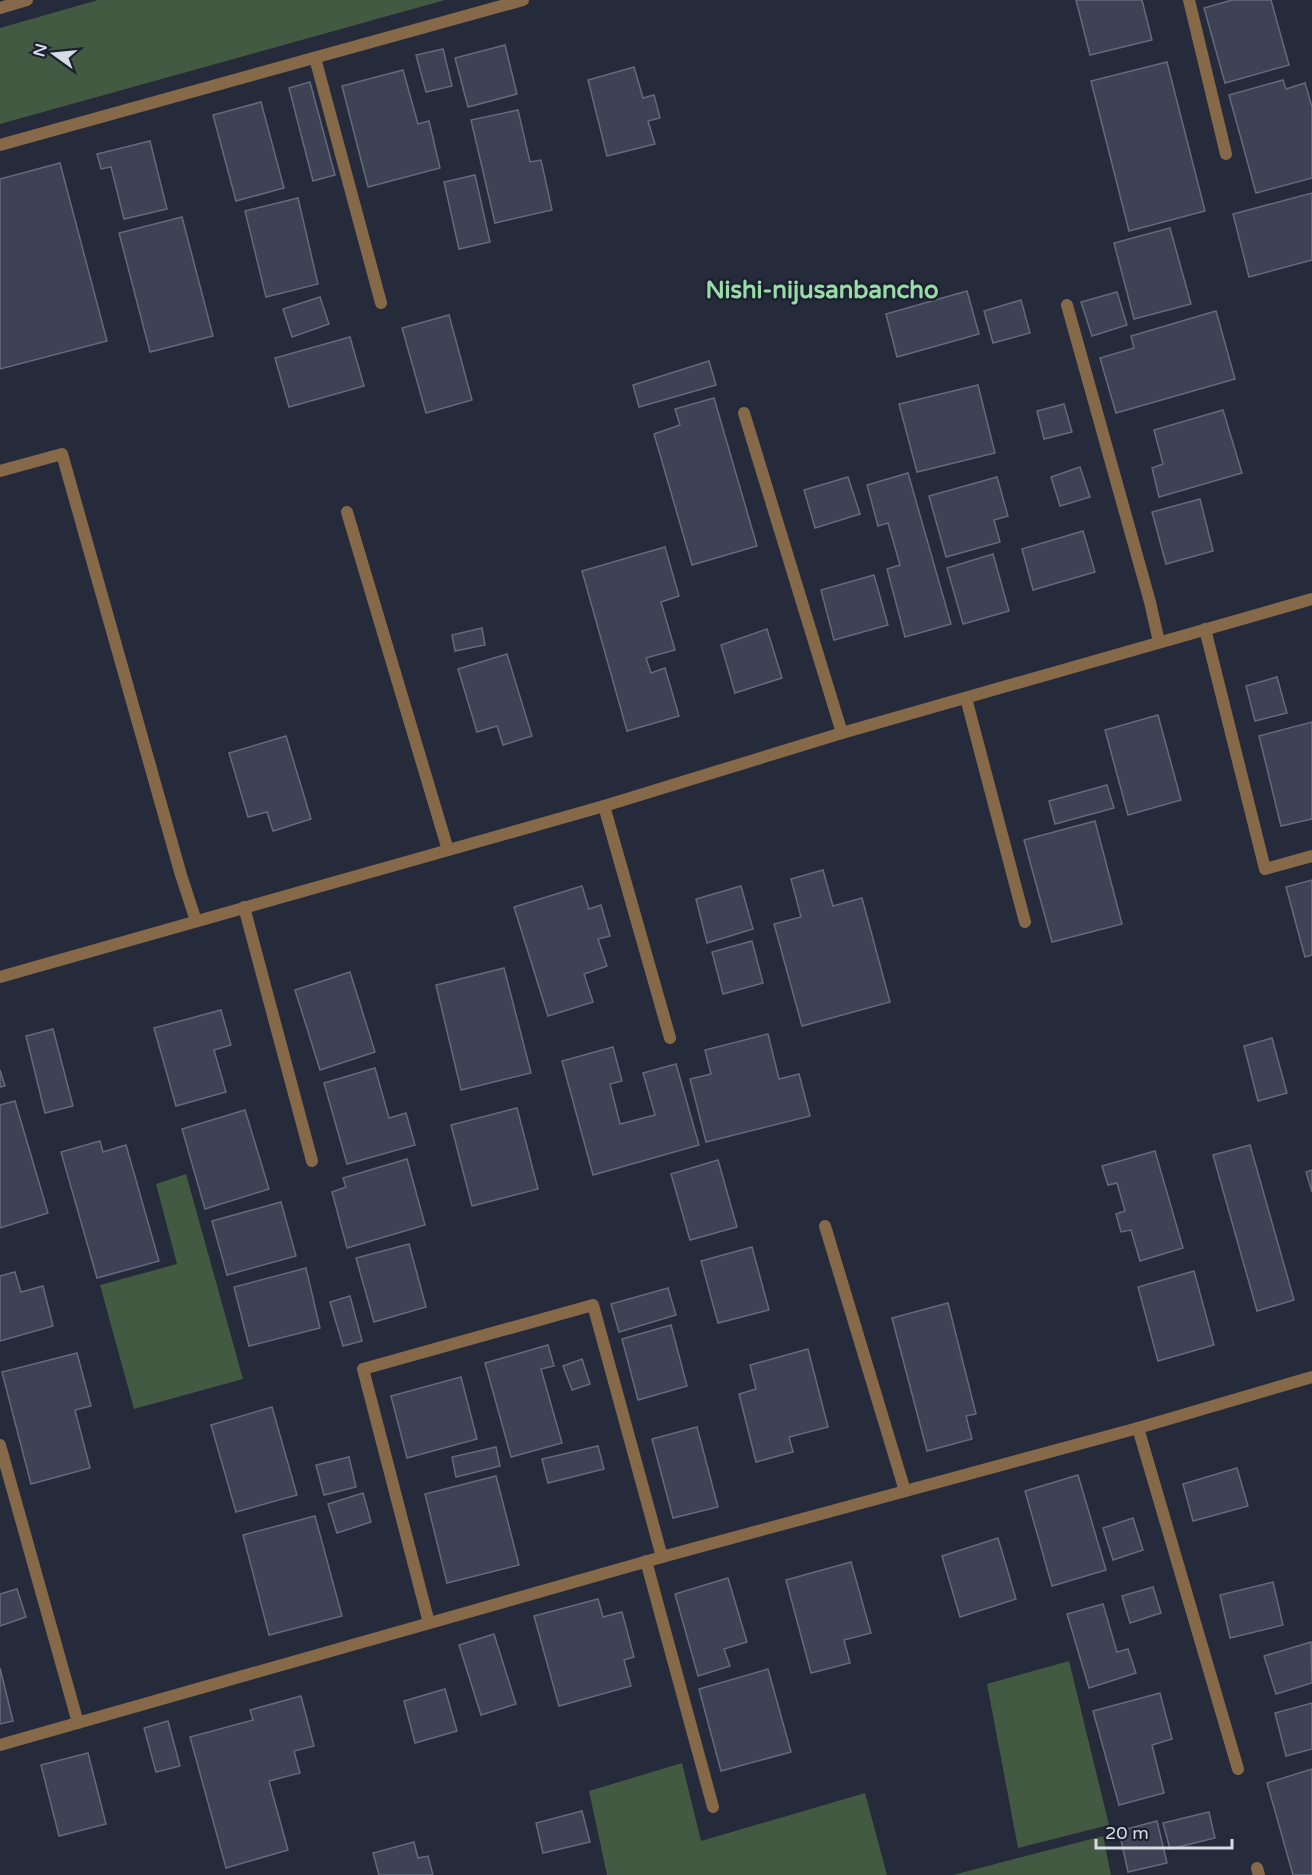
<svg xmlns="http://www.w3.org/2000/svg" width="1312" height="1875" font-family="'Varela Round',sans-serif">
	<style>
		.green { fill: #425942 }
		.building { fill: #3d4354; stroke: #636a7c; stroke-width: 1.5 }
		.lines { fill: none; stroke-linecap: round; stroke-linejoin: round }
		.service { stroke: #866948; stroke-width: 12 }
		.minor { stroke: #866948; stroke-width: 12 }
		.tertiary { stroke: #866948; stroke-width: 12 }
		.labels { text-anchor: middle; stroke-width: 5; stroke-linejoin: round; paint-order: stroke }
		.quarter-label { font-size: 24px; font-weight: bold; fill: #99dca8; stroke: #1c2130 }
	</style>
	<rect width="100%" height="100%" fill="#252b3a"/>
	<g class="green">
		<path d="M98,0H445L0,124V28Z"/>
		<path d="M186,1174L243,1379L134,1409L100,1285L177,1264L156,1184Z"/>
		<path d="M1069,1661L1109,1825L1018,1848L987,1684Z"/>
		<path d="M682,1763L701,1841L865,1793L887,1875H607L589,1791Z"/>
		<path d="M1103,1836L1111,1875H953Z"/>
	</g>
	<g class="building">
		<path d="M1076,0H1142L1152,40L1090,55Z"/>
		<path d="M1232,0H1271L1289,65L1225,83L1204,8Z"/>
		<path d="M505,45L517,94L468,107L455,58Z"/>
		<path d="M443,49L452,86L426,92L416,55Z"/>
		<path d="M1167,62L1205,211L1129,231L1091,81Z"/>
		<path d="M634,67L643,98L654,95L660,118L648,121L655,144L607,156L588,80Z"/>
		<path d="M403,70L418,124L429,121L440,168L368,187L342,86Z"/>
		<path d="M1283,80L1286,89L1305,83L1312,107V178L1256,193L1229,95Z"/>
		<path d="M310,82L335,175L313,181L289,88Z"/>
		<path d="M261,102L284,188L236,201L213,115Z"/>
		<path d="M518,110L530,162L541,160L552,210L495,223L471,120Z"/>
		<path d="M150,141L167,209L124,219L111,167L101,169L97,154Z"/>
		<path d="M60,163L107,341L0,369V179Z"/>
		<path d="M475,175L490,242L459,249L444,182Z"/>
		<path d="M1312,193V260L1249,277L1233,214Z"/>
		<path d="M298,198L318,284L266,297L245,211Z"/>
		<path d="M182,217L213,336L150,352L119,233Z"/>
		<path d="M1170,228L1191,304L1134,319L1114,243Z"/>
		<path d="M967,291L979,334L897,357L886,314Z"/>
		<path d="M1117,292L1127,325L1092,336L1081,302Z"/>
		<path d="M320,297L329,324L292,337L283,309Z"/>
		<path d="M1021,300L1030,333L993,343L984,311Z"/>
		<path d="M1216,311L1235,379L1116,413L1100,358L1134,348L1131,336Z"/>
		<path d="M449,315L472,400L426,413L402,328Z"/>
		<path d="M350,337L364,386L289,407L275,358Z"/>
		<path d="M709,361L716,385L639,407L633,385Z"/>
		<path d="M978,385L995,453L917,472L899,404Z"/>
		<path d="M714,398L757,546L692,565L654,434L680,425L675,409Z"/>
		<path d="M1064,404L1072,432L1044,439L1037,411Z"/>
		<path d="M1223,410L1242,473L1159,497L1152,468L1163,464L1154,430Z"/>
		<path d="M1080,467L1090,497L1060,506L1051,477Z"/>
		<path d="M908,473L951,624L905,637L887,569L900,565L888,523L878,526L867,485Z"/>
		<path d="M848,477L860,514L815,528L804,490Z"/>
		<path d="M997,477L1008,516L994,520L1000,542L946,557L929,496Z"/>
		<path d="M1200,499L1213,551L1166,564L1152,512Z"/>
		<path d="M1083,531L1095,572L1033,590L1022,549Z"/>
		<path d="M665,547L679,596L661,602L675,650L646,658L651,673L665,668L679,716L627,731L582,571Z"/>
		<path d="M993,554L1009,611L963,624L947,568Z"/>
		<path d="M874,575L888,625L834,640L821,590Z"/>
		<path d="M482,628L485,645L455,651L452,635Z"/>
		<path d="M767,629L782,678L735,693L721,645Z"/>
		<path d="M507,654L532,736L503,745L497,726L477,732L458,669Z"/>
		<path d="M1277,677L1287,713L1255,721L1246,686Z"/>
		<path d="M1158,715L1181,800L1128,815L1105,730Z"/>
		<path d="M1312,722V819L1281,826L1259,736Z"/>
		<path d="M286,736L311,819L273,831L267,812L248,817L229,753Z"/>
		<path d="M1107,785L1114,808L1055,824L1049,801Z"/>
		<path d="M1095,821L1122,924L1052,942L1024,840Z"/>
		<path d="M823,870L833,906L862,898L890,1002L802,1026L774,924L801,917L791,879Z"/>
		<path d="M1312,880V955L1305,957L1286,887Z"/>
		<path d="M582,886L589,909L601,905L610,936L598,939L607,966L584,974L593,1002L548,1016L514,907Z"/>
		<path d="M741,886L753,929L707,943L696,899Z"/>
		<path d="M752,941L763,983L723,994L712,952Z"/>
		<path d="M504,968L531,1073L461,1090L436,985Z"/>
		<path d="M350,972L375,1052L320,1070L295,990Z"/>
		<path d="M221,1010L231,1045L214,1050L226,1092L176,1106L154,1028Z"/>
		<path d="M53,1029L73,1106L45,1113L26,1036Z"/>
		<path d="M768,1034L779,1079L799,1074L810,1116L706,1142L690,1079L711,1074L705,1050Z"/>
		<path d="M1272,1038L1287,1093L1258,1101L1244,1046Z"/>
		<path d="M613,1047L622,1081L610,1084L620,1124L655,1115L643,1073L676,1064L699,1145L593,1175L562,1061Z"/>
		<path d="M375,1068L389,1118L406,1113L415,1145L347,1164L324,1083Z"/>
		<path d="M0,1070L5,1086L0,1087Z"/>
		<path d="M15,1101L48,1213L0,1228V1105Z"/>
		<path d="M517,1108L538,1189L472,1206L451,1125Z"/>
		<path d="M245,1110L269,1189L205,1209L182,1129Z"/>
		<path d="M100,1141L103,1152L126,1145L159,1261L97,1278L61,1152Z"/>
		<path d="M1250,1145L1294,1300L1257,1311L1213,1155Z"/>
		<path d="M1155,1151L1183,1248L1140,1261L1131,1230L1121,1232L1116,1214L1125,1211L1117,1183L1108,1185L1102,1166Z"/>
		<path d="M407,1159L425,1225L347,1248L332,1192L346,1187L343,1178Z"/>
		<path d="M718,1160L737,1227L690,1240L671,1174Z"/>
		<path d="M1312,1170V1192L1306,1172Z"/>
		<path d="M281,1202L296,1256L227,1275L212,1221Z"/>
		<path d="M409,1244L426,1307L374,1322L356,1258Z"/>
		<path d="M752,1247L769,1310L718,1323L701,1261Z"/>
		<path d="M306,1268L320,1328L249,1346L234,1287Z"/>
		<path d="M1194,1271L1214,1345L1158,1361L1138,1287Z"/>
		<path d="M15,1272L21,1292L43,1286L53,1326L0,1341V1276Z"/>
		<path d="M668,1288L676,1315L619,1332L611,1304Z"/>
		<path d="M350,1296L362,1341L343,1346L330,1302Z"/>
		<path d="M948,1303L976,1414L966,1416L972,1439L927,1451L892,1318Z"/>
		<path d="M671,1325L687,1386L638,1400L622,1339Z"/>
		<path d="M548,1345L554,1366L541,1369L562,1443L511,1457L485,1363Z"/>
		<path d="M808,1349L828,1427L789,1437L793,1452L756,1462L739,1394L756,1389L750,1365Z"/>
		<path d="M77,1353L91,1406L75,1410L90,1468L31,1484L2,1372Z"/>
		<path d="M582,1359L590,1384L572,1390L563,1366Z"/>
		<path d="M461,1377L477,1439L407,1458L391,1396Z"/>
		<path d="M272,1407L297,1495L236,1512L211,1425Z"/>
		<path d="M697,1427L718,1507L673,1518L652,1439Z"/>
		<path d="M598,1446L604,1469L548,1483L542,1459Z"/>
		<path d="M496,1447L500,1466L456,1477L452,1457Z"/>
		<path d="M349,1457L356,1487L324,1495L316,1465Z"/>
		<path d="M1237,1468L1248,1506L1193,1521L1183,1484Z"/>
		<path d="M1078,1475L1106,1570L1052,1586L1025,1491Z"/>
		<path d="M496,1476L519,1565L447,1583L425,1494Z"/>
		<path d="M363,1493L371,1522L337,1533L328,1504Z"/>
		<path d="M315,1516L342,1616L269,1635L243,1535Z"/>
		<path d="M1133,1518L1143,1550L1113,1560L1103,1528Z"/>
		<path d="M998,1538L1016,1599L960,1617L942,1556Z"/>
		<path d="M851,1562L871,1633L844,1640L850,1663L811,1673L786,1580Z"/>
		<path d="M728,1578L747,1642L724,1649L730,1666L698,1676L675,1594Z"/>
		<path d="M1273,1582L1283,1625L1230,1638L1220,1595Z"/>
		<path d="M1153,1587L1161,1613L1130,1623L1122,1596Z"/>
		<path d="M17,1589L26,1617L0,1626V1594Z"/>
		<path d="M598,1599L603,1617L622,1612L634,1657L624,1660L631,1686L559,1706L534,1616Z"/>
		<path d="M1103,1604L1117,1652L1128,1649L1136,1673L1089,1688L1067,1614Z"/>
		<path d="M494,1634L516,1704L481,1715L459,1645Z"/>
		<path d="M1311,1642L1312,1683L1276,1694L1264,1656Z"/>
		<path d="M0,1668L13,1721L0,1724Z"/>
		<path d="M768,1669L791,1752L721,1771L699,1689Z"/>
		<path d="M445,1689L457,1731L415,1743L404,1701Z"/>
		<path d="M1160,1693L1172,1739L1152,1745L1164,1793L1119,1805L1093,1711Z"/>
		<path d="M301,1696L314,1746L294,1751L300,1773L269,1781L288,1850L226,1868L190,1737L253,1720L250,1710Z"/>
		<path d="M1312,1703V1749L1286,1756L1275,1713Z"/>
		<path d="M168,1721L180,1766L156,1772L144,1728Z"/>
		<path d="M88,1753L106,1824L59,1836L41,1765Z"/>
		<path d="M1312,1769V1875H1293L1267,1783Z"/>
		<path d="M582,1811L590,1842L543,1853L536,1823Z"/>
		<path d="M1209,1812L1215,1838L1170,1849L1163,1823Z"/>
		<path d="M1157,1821L1167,1863L1128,1872L1119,1831Z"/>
		<path d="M414,1842L418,1858L428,1856L433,1875H379L373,1853Z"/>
	</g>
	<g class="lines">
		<g class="service">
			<path d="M315,58L381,303"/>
			<path d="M0,471L62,454L181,875L196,921"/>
			<path d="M347,512L448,850"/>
			<path d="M825,1226L905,1491"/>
			<path d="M1257,1868L1259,1875"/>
		</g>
		<g class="minor">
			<path d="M1189,0L1226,154"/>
			<path d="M0,8L27,0"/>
			<path d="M0,145L523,0"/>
			<path d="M1067,305L1150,602L1159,642"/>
			<path d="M744,413L842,733"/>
			<path d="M1205,629L1265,869L1312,856"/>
			<path d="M966,698L1025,922"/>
			<path d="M604,806L670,1038"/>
			<path d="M244,907L312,1161"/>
			<path d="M1138,1428L1238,1769"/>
			<path d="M0,1445L78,1723"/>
			<path d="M646,1561L713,1807"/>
			<path d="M429,1623L363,1369L593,1305L662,1557"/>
			<path d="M0,1745L662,1557L1138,1428L1312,1377"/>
		</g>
		<path class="tertiary" d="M0,977L604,806L842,733L1312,599"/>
	</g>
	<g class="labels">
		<g class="quarter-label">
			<text x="822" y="298">Nishi-nijusanbancho</text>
		</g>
	</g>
	<g transform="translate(54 54) rotate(285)" stroke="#1c2130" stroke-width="4.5" paint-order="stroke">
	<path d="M0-4.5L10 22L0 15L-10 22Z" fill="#d7dbe5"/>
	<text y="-9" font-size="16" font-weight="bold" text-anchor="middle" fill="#d7dbe5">N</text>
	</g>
	<path d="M1096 1839v9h136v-9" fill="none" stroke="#d7dbe5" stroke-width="3"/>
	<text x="1105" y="1839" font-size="18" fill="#d7dbe5" stroke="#1c2130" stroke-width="4.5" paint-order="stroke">20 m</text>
</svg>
